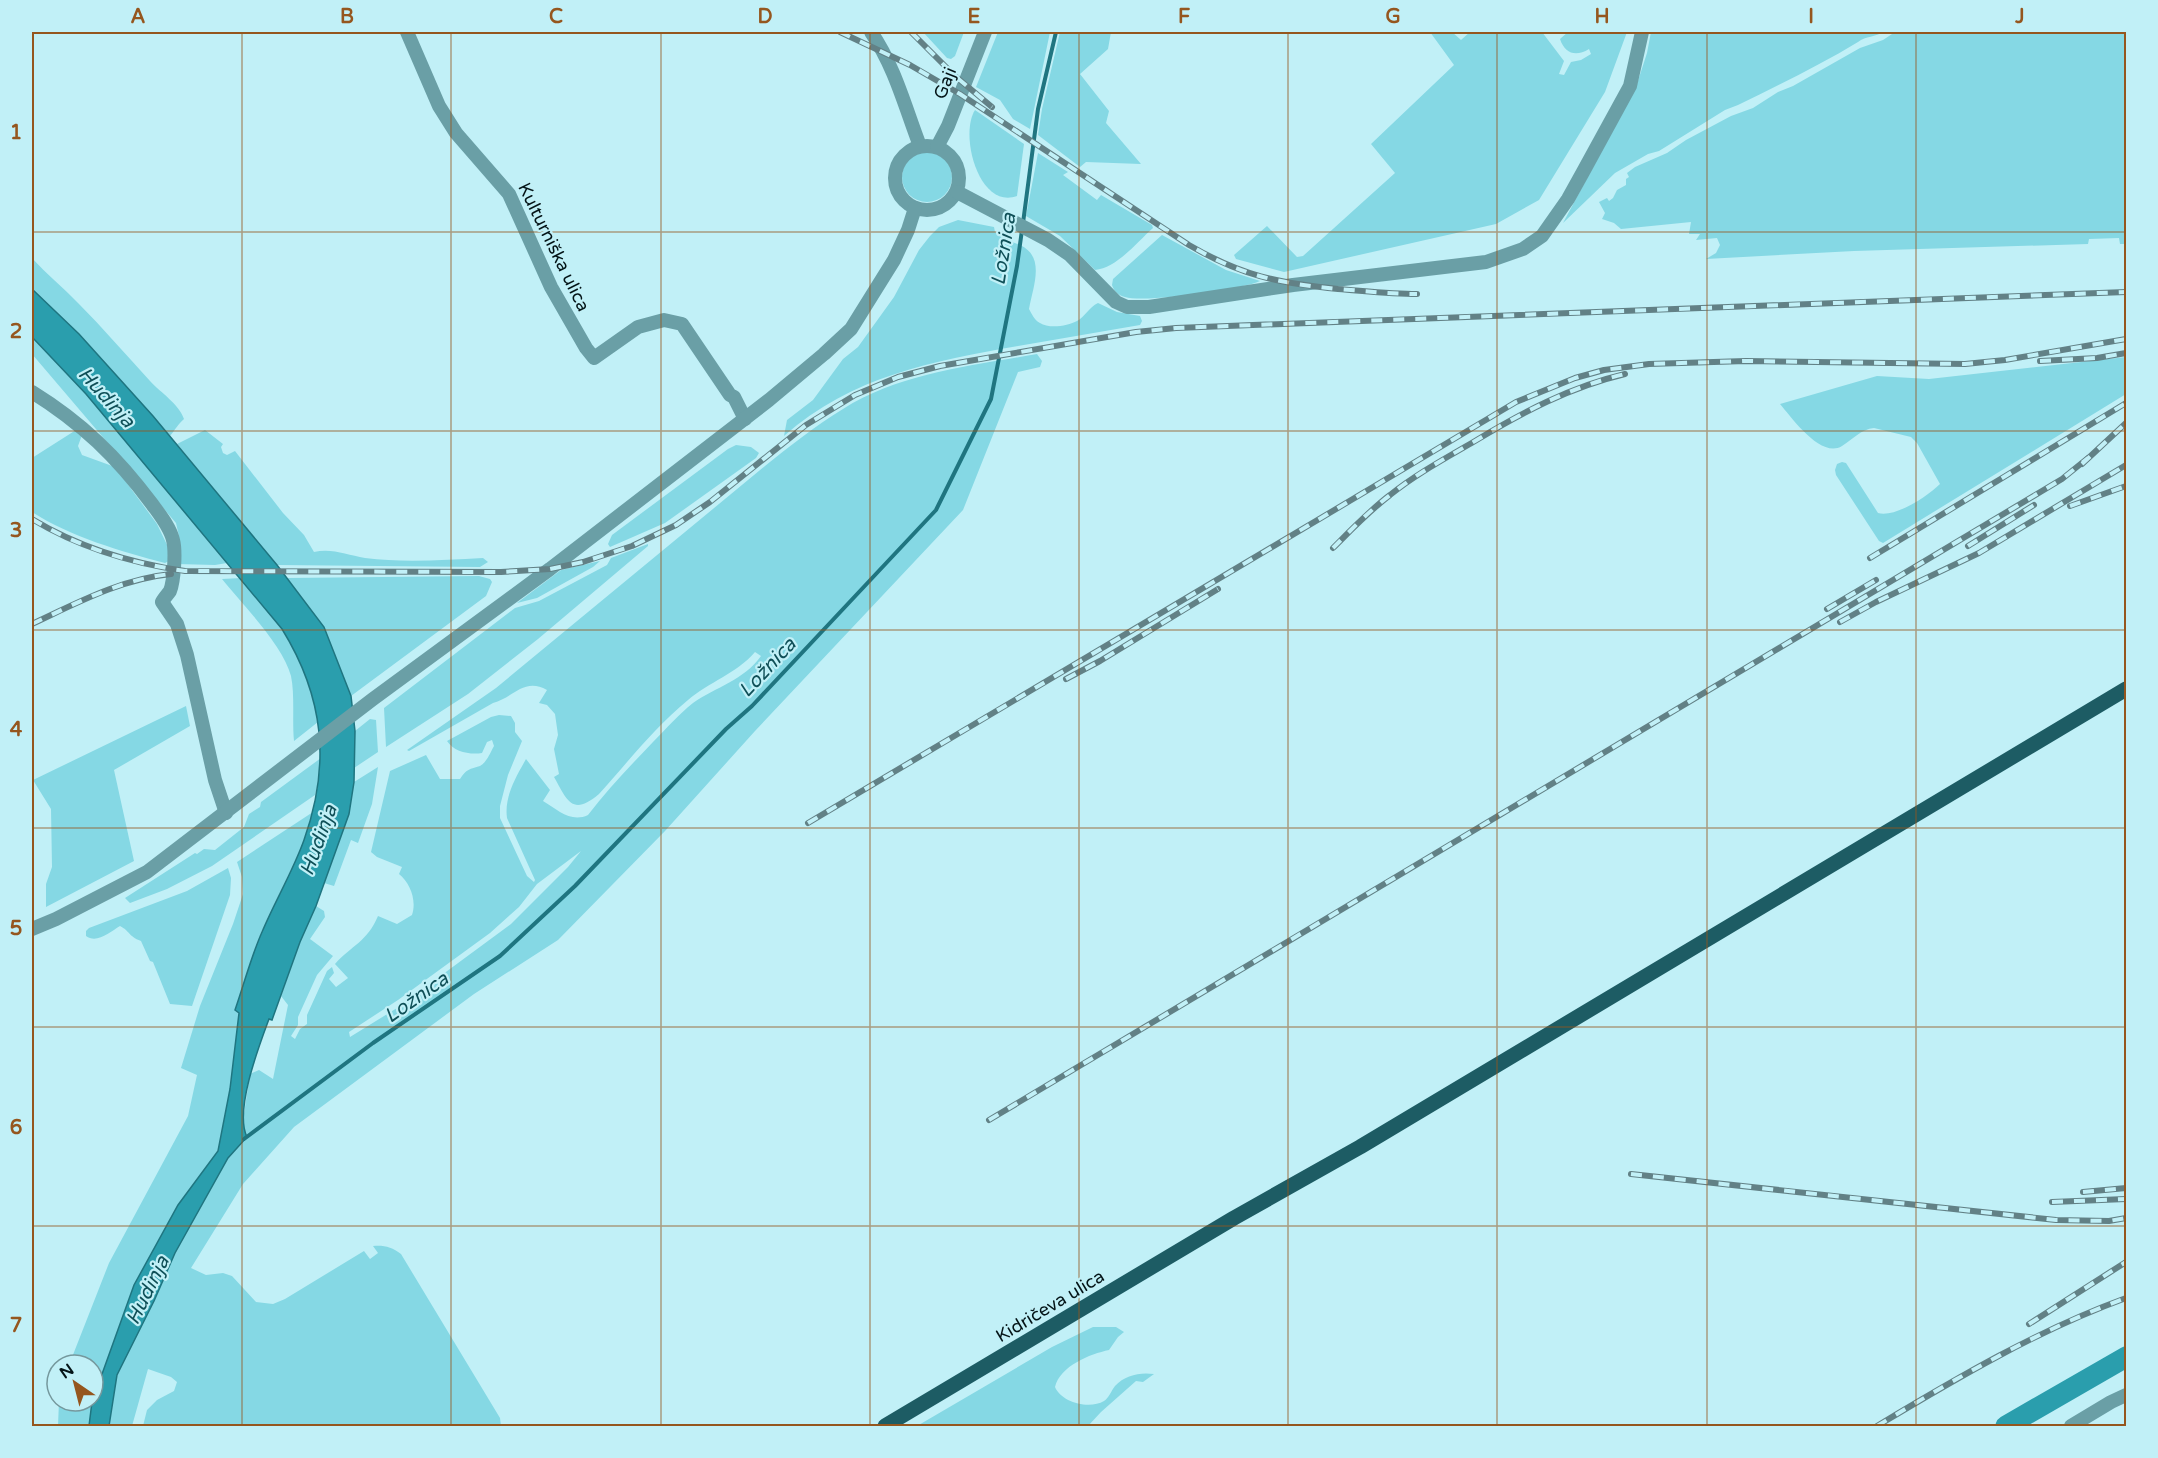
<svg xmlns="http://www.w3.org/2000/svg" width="2158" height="1458" font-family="'Varela Round',sans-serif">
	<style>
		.green { fill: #85d8e4; fill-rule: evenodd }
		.water { fill: #2a9ead; stroke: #1f7580; stroke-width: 1.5 }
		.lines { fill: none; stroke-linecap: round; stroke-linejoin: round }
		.stream { stroke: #1f7580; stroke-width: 4 }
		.river { stroke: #2a9ead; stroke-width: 21 }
		.minor { stroke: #6a9fa6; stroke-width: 14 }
		.major { stroke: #1d5c64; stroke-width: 15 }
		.rail-casing { stroke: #628186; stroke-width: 6 }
		.rail { stroke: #c1f0f7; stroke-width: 4; stroke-dasharray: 11; stroke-linecap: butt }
		.grid { fill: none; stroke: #95561e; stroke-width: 1.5; stroke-opacity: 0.55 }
		.labels { text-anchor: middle; stroke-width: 4.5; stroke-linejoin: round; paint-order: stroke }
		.street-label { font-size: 18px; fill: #041417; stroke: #c1f0f7 }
		.water-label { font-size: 20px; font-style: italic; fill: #0f4f57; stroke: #c1f0f7 }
		.neatline { fill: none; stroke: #95561e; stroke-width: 2 }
		.grid-label { font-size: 20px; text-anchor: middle; font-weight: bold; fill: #95561e }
	</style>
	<rect width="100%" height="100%" fill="#c1f0f7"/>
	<g class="green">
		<path d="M923,32H964L955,56L951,59L947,58Z"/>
		<path d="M998,32H1050L1030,129L1013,119L1000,100L976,87Z"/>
		<path d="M1060,32H1111L1108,49L1080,74L1109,111L1106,123L1141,164L1086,162L1080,167L1038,135L1042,109Z"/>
		<path d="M1430,32H1452L1461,40L1470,32H1542L1564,61L1559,74L1564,75L1571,62L1581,60L1591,54L1589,49C1576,57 1565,54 1560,39L1568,32H1627L1605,92L1539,200L1496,224L1284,272L1236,259L1234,255L1267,226L1297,257L1303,256L1395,173L1371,144L1454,65Z"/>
		<path d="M1651,32H1884C1875,37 1866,36 1858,42C1820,65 1779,85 1738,105L1725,110L1659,151L1648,154L1615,173L1563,223L1636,87L1647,53Z"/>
		<path d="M1895,32H2126V244H2120L2119,238L2089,239L2088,244L1854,251L1706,259L1716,253L1720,245L1717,238L1696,240L1700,234H1689L1691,222L1621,229L1614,223L1602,219L1605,213L1599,202L1607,198L1609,201L1613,198L1617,190L1626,185V179L1629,177L1627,173L1635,167L1667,153L1686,140L1731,116L1753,108L1778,92L1793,86L1860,48L1883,40Z"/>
		<path d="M975,110L1024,144L1017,196C979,210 959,135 975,110Z"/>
		<circle cx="927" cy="177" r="25"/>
		<path d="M1038,153L1068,172L1063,175L1097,200L1101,195L1152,225L1153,228C1137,242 1117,268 1095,270L1060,236L1026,216Z"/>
		<path d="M958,220L994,227L995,232C1002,239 1011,241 1020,245C1046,257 1033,286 1029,309C1032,314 1034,320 1040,323C1049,329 1068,326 1077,321C1085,317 1089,307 1098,303L1117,312L1140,316L1142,321L1140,325C1099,332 1059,339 1018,346C933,361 852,376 784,436L787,420L813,400L843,359L858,347L894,297L919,250L930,236L939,227Z"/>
		<path d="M1162,235L1226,270L1260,281C1240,290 1145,303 1125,297C1118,295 1114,291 1112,285L1113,279Z"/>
		<path d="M32,258C46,274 63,287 78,303C103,328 126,355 150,381C161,393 179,404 184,419C178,424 175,430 170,436L79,334L32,289Z"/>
		<path d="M32,337L86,394L227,563L215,565L176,564L179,536L176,523L32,354Z"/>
		<path d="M1037,354L1042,361L1040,367L1018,372L963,510L755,731L665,831L558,940L474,994L294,1127L243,1184L191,1268L206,1275L223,1273L232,1276L256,1302L273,1304L285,1299L364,1251L370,1259L378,1253L373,1246C384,1245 392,1247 401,1254L500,1418L501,1426H143L147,1410L157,1400L174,1391L177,1382L171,1377L148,1369L132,1426H109L117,1375L154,1301L175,1253L228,1158L246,1137L242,1127L250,1074L259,1070L273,1079L288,1005L281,996L300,942L316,906L324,911L325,917L310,939L333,956L317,975L298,1017V1025L291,1036L295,1039L300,1029L307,1024V1015L327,971L332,967L334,973L329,979L336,987L348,978L335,964C352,945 367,942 378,916L397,924L412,915C417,900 410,883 399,874L402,867L377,857L371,852L390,771L426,755L440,779H460C466,769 470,769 480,766C487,762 490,753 494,746L492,740L487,742L482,753C470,755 454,752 447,741L491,717L499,715L511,716L515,723V732L522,741L508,775L500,806V818L527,876L534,882L535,880L507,818C504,797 516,777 526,759L550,790L543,801C558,810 571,823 588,815C608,789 631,765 653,742C666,729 679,714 693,703C716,687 744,680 761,656L755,652C736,674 709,682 688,700C655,727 627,763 599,794C572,817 567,800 554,777L559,774L554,749L558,735L555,714L547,705L539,703L547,690C524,677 513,698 493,703L409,751L407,750L496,688L765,466C790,446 815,426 843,409C900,373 971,366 1037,354ZM581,851L568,867L511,924L397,1008L350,1037L349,1032L398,1000L490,933L519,907L537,884Z"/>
		<path d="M2126,357V394L1883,543L1879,541L1836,475L1835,470L1837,464L1842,462L1846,463L1878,513C1895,518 1928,496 1940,484L1917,443L1911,437L1874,428C1861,429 1852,440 1842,446C1821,459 1792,418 1780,404L1877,376L1929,379Z"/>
		<path d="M76,430L82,435L78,446L82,455L115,467L157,524L169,549V561L165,563C120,551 71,537 32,512V458Z"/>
		<path d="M205,430L223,444L221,447L223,453L227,455L235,451L283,513L304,535L314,552C332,548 347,555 365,558C403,563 444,560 483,558L488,562L480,567L277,565L177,444Z"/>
		<path d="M736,445L751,447L759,453L756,458L665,523L610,547L608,544L612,535L728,449Z"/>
		<path d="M648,544V546L538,639L468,694L386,747L384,708L515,608L539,601L607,565L611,558Z"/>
		<path d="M600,561L593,567L537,598L517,603L561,570Z"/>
		<path d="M479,576L490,579L492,582L486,596L351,696L324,627L287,578Z"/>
		<path d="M241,578C267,610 296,641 309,682C313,695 315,709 318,722L294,741C292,721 295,695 291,676C283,645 242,604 222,579Z"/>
		<path d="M186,706L190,726L114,770L134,861L46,907V884L52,867L51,809L33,780Z"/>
		<path d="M370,719L376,720L378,752L354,768L355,731Z"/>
		<path d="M321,758V771L315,795L212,866L167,889L130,903L125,898L195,853L197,854L204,849L215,850L244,827L249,814L260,807L261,802Z"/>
		<path d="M378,767L372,804L358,843L351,840L334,886L324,883L349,814L354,782Z"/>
		<path d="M313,812L304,842L261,933L235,1010L239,1013L230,1089L218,1151L178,1205L134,1285L93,1401V1365H69L109,1263L188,1116L197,1075L181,1068L200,1006L233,924L243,894L242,877L237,862Z"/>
		<path d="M228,868L231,878L230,895L192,1006L170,1004L153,962L150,961L141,941C128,936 130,931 120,926C110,932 97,944 86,936V931L89,928L187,891Z"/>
		<path d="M1093,1327H1116L1124,1332L1118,1337L1109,1350C1090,1354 1060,1366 1055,1387C1061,1402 1089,1410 1104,1401C1109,1398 1111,1391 1115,1386C1125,1375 1140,1372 1154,1374L1143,1382L1136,1381L1101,1412L1088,1426H917L1052,1347Z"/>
		<path d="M59,1401H93L89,1426H58Z"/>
	</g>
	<path class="water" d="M32,289L79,334L153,416L277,565L324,627L351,696L355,731L354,782L349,814L316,906L300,942L272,1020L269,1019C259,1046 234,1111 247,1137L228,1158L175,1253L154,1301L117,1375L109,1426H89L92,1402L134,1285L178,1205L218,1151L230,1089L239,1013L235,1010C244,984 251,957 262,932C275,901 293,871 304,840C331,764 324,697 282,629L86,394L32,337Z"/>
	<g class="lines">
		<g class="stream">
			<path d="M1023,223L1038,109L1056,32"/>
			<path d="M244,1139L373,1043L500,956L575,886L726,729L752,706L936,510L991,399L1017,266L1022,230"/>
		</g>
		<path class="river" d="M2006,1426L2126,1357"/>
		<g class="minor">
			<path d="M407,32L439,106L456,133L509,194L551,287L586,348L594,358L638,327L664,320L682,324L730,395L734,397L745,419"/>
			<path d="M871,32C895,67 905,107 920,146"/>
			<circle cx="927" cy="178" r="32"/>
			<path d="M937,147L948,126L985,32"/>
			<path d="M957,192L1048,240L1070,255L1116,302L1127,307H1149L1293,285L1486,262L1523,249L1542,236L1568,199L1583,172L1630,86L1642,32"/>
			<path d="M32,392C82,423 117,457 152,504C160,515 170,527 173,540C176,551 174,581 170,591C168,594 164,598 162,602L177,624L187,655L215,780L226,813"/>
			<path d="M32,929L56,919L147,872L373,699L550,569L769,400L824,354L851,329L894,260L908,230L915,208"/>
			<path d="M2071,1426L2111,1402L2126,1395"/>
		</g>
		<path class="major" d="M885,1426L1234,1218L1360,1147L2126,689"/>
		<defs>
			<g id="rail">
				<path d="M840,32L910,65L960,94L1189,245C1242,276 1278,283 1338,289C1365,291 1391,294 1417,294"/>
				<path d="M911,32L955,76L992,107"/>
				<path d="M2040,361L2097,358L2126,353"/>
				<path d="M2082,464L2126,423"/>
				<path d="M2070,506L2126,486"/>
				<path d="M32,519C80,548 130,563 185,571L501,572L550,569L583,562L632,546L676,525L710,502L806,425L855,395L898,377L940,366L1136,332L1176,328L2126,292"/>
				<path d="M1968,546L2034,505"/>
				<path d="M1333,548C1351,530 1369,511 1390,495C1416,474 1446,458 1475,441C1523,412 1570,387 1625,374"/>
				<path d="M1870,558L2126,403"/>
				<path d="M1827,609L1876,580"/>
				<path d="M1840,622L1876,602L1979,553L2126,465"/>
				<path d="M32,624C77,603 121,579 171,574"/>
				<path d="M1066,679L1100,661L1218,589"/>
				<path d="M808,823L1516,402L1575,378L1604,370L1649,364L1746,361L1965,364L2005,360L2126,339"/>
				<path d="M989,1120L2062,479L2088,458"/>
				<path d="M1631,1174L2056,1220L2109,1221L2126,1218"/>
				<path d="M2083,1192L2126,1188"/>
				<path d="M2052,1202L2126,1199"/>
				<path d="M2029,1324L2126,1262"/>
				<path d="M1877,1426C1957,1378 2038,1330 2126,1298"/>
			</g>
		</defs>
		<use href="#rail" class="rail-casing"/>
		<use href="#rail" class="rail"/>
	</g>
	<path class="grid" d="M242,32V1426M451,32V1426M661,32V1426M870,32V1426M1079,32V1426M1288,32V1426M1497,32V1426M1707,32V1426M1916,32V1426M32,232H2126M32,431H2126M32,630H2126M32,828H2126M32,1027H2126M32,1226H2126"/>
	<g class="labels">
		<g class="street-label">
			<text transform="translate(945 83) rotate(-68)" y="6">Gaji</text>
			<text transform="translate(554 247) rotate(64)" y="6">Kulturniška ulica</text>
			<text transform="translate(1050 1306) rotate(-31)" y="6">Kidričeva ulica</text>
		</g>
		<g class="water-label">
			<text transform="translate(1003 249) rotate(-81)" y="7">Ložnica</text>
			<text transform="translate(107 397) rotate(48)" y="7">Hudinja</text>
			<text transform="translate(767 667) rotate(-47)" y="7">Ložnica</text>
			<text transform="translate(318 840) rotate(-70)" y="7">Hudinja</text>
			<text transform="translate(416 997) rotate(-35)" y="7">Ložnica</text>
			<text transform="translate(147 1290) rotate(-64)" y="7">Hudinja</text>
		</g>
	</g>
	<rect width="2158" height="1458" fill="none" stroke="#c1f0f7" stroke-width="66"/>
	<g transform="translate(75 1383) rotate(325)"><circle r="28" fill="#c1f0f7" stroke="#75989d" stroke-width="1.5"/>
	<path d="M0-4.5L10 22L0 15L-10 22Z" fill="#95561e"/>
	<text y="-9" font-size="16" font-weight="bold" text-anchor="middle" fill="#041417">N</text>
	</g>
	<rect x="33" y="33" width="2092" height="1392" class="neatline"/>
	<g class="grid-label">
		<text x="138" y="23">A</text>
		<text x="347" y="23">B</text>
		<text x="556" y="23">C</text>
		<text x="765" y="23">D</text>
		<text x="974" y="23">E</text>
		<text x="1184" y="23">F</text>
		<text x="1393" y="23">G</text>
		<text x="1602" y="23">H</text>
		<text x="1811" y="23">I</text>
		<text x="2020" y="23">J</text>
		<text x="16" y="139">1</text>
		<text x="16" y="338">2</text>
		<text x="16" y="537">3</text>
		<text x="16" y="736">4</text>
		<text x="16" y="935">5</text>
		<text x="16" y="1134">6</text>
		<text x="16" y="1332">7</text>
	</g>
</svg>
